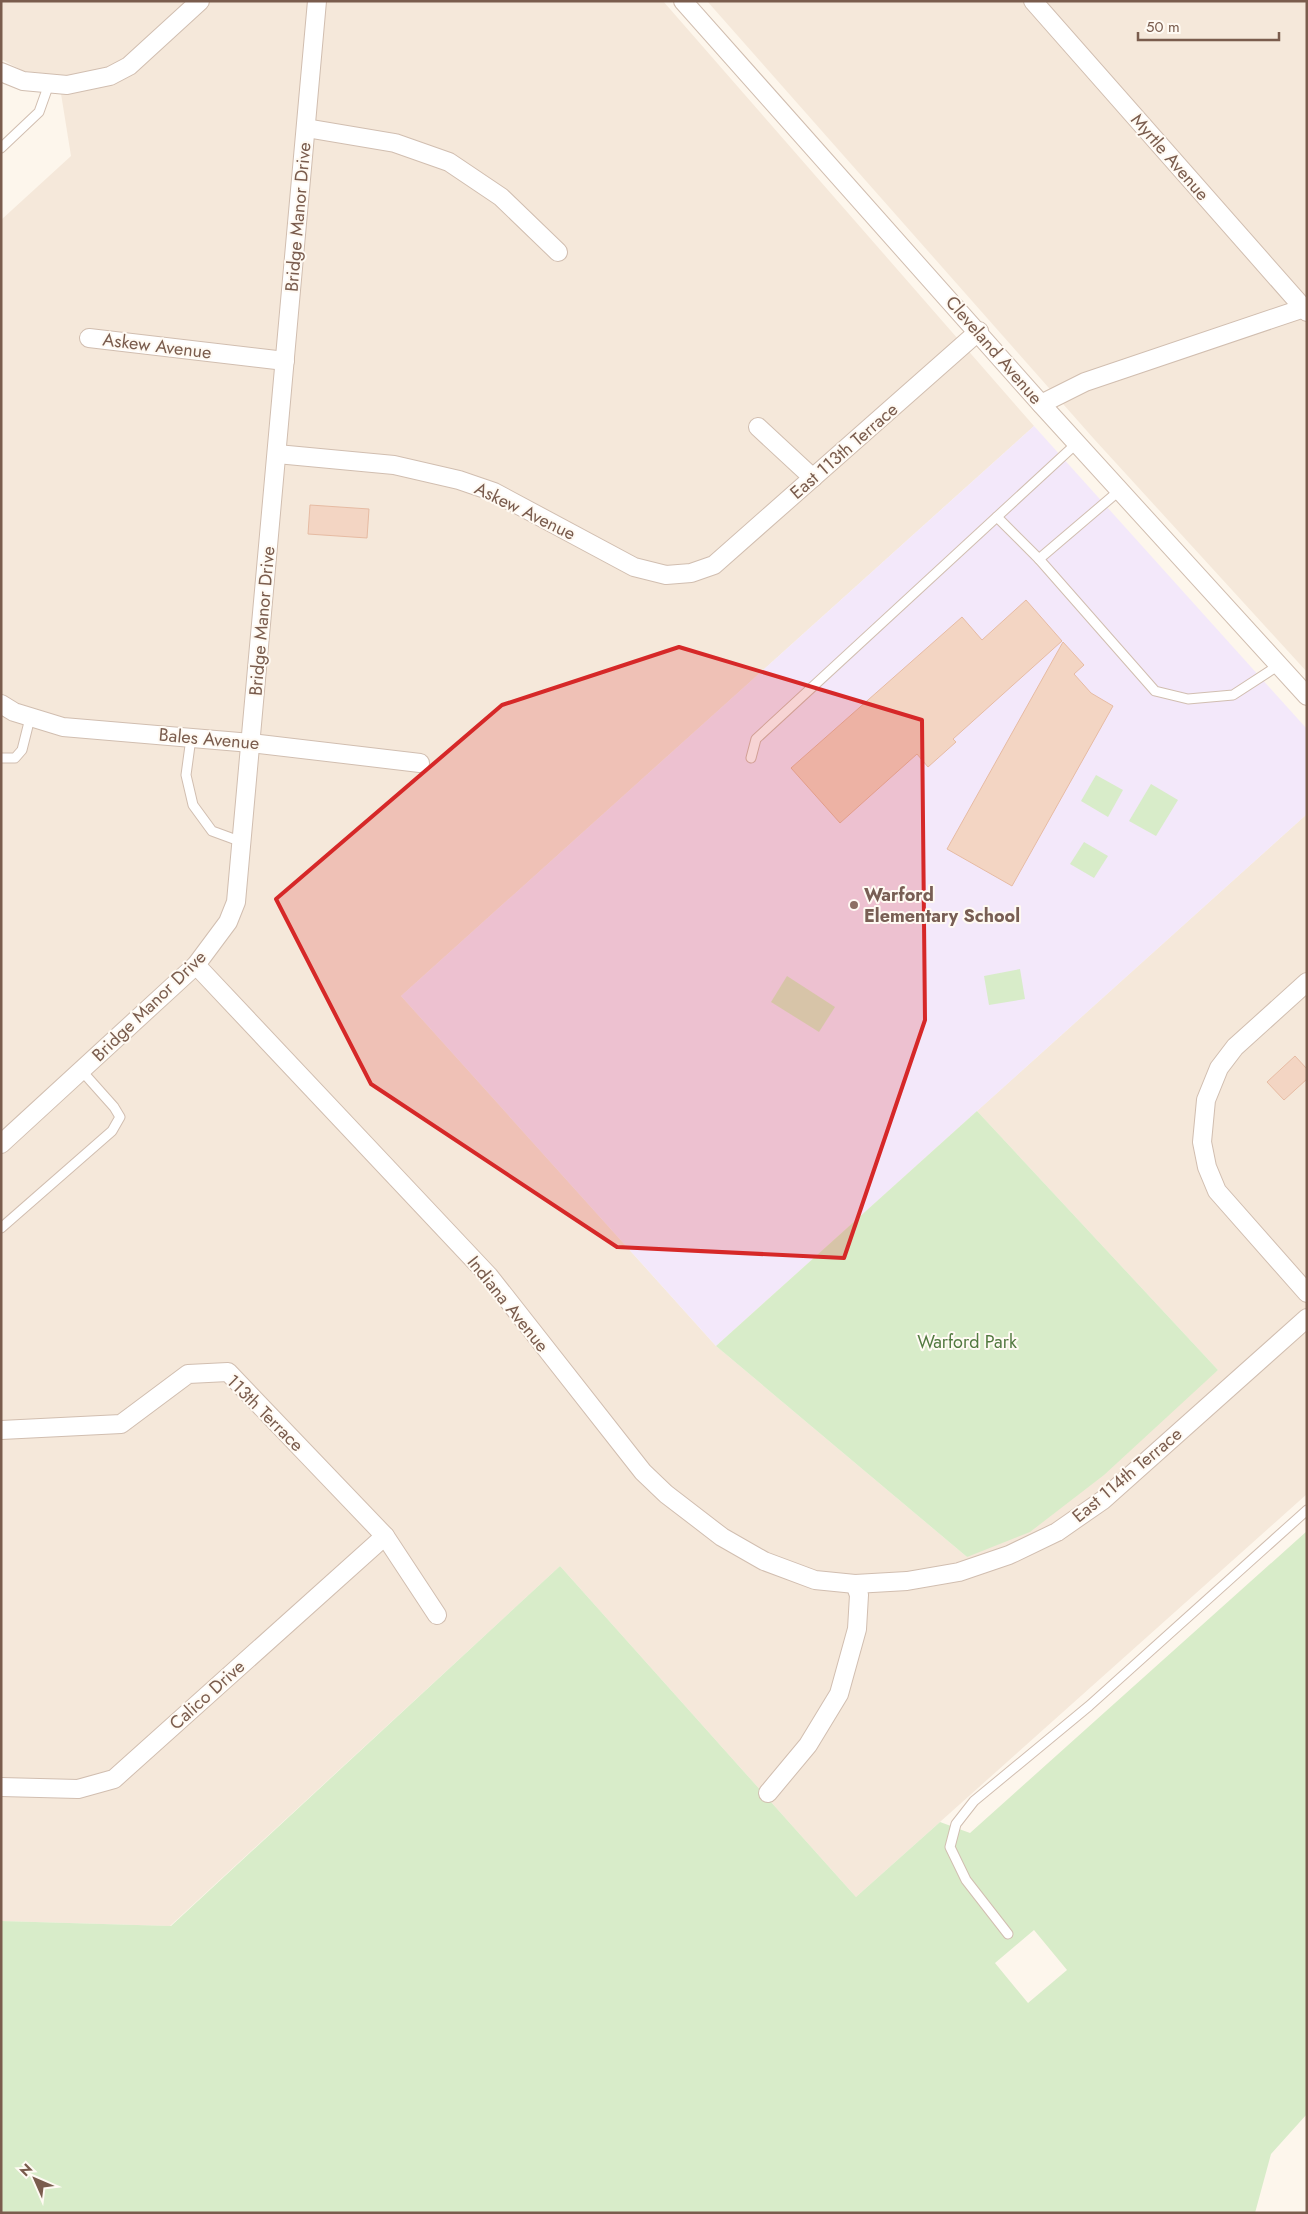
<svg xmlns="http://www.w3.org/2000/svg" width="1308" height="2214" font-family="Jost,sans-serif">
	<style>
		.residential { fill: #f5e8da }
		.education { fill: #f3e8fa }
		.green { fill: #d8ecc9; fill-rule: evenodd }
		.building { fill: #f3d5c3; stroke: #e6bba3 }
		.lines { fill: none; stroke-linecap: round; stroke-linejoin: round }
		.lane-casing { stroke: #d1beb0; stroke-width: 11 }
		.street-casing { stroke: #d1beb0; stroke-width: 20 }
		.lane { stroke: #fff; stroke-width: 9 }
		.street { stroke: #fff; stroke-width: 18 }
		.marked { fill: #d62828; fill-opacity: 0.2; stroke: #d62828; stroke-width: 4; stroke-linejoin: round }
		.education-dot { fill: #8d6e63; stroke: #fffaf3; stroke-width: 2 }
		.labels { text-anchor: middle; stroke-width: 4; stroke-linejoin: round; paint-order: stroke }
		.street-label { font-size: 18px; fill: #7a5c4d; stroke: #fffaf3 }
		.education-label { font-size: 18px; font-weight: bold; fill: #785e54; stroke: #fffaf3; text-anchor: start }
		.park-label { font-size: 18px; fill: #537a41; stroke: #fffaf3 }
	</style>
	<rect width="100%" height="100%" fill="#fdf6ec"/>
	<g class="residential">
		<path d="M1,1H663L1034,426L401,996L716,1346L967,1557L1218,1370L977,1111L1307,814V1494L856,1897L560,1566L170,1926L1,1921V220L71,156L58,75L23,71L1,59Z"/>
		<path d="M707,1H1307V672L1094,439Z"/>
	</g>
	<path class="education" d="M1034,426L1307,729V814L716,1346L401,996Z"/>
	<g class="green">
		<path d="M1096,775L1123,790L1108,817L1081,801Z"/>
		<path d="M1151,784L1178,800L1156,836L1129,821Z"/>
		<path d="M1084,842L1108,856L1094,878L1070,864Z"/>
		<path d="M1020,969L1025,999L989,1005L984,976Z"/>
		<path d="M787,976L835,1007L819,1032L771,1002Z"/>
		<path d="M977,1111L1218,1370L1104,1475L1030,1532L967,1557L716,1346Z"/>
		<path d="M1307,1531V2114L1271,2154L1255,2213H1V1921L171,1926L560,1566L856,1897L940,1822L970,1833ZM1034,1930L1067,1970L1028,2003L995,1963Z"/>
	</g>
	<g class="building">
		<path d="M310,505L369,509L367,538L308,534Z"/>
		<path d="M1026,600L1062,641L953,739L956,742L928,767L917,754L840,823L791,768L962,617L982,640Z"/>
		<path d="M1063,642L1084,665L1074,674L1091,693L1113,706L1012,886L947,849Z"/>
		<path d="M1295,1056L1307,1069V1079L1284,1100L1267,1082Z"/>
	</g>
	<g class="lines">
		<defs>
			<g id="lane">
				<path d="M1,148L39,112L49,84"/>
				<path d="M1120,490L1039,559L1155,691L1188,699L1233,695L1279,665"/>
				<path d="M997,517L1039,559"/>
				<path d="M191,738L186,775L193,805L212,831L242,842"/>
				<path d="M1,758H15L22,750L30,718"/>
				<path d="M751,758L756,739L1077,443"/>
				<path d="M1,1228L112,1131L120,1117L114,1107L81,1070"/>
				<path d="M1008,1934L966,1880L950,1847L956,1824L974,1801L1089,1706L1307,1510"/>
			</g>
			<g id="street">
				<path d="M683,1L1041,404L1307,696"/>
				<path d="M1033,1L1307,312"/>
				<path d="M1,72L23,81L67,85L110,76L129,66L200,1"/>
				<path d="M306,128L395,143L449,162L501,197L558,252"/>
				<path d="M89,338L285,361"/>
				<path d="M1041,404L1085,382L1307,307"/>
				<path d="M758,427L813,478"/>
				<path d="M277,454L394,465L459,480L494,492L634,567L666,575L691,573L714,565L979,331"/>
				<path d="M1,704L14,712L63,727L251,743L420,763"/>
				<path d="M196,965L489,1276L643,1472L666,1494L722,1537L764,1561L815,1580L855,1584L907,1581L959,1572L1009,1555L1057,1532L1103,1500L1307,1318"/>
				<path d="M1307,982L1235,1047L1219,1068L1206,1100L1202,1142L1207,1167L1217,1191L1307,1293"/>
				<path d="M1,1144L196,965L228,922L236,902L317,1"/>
				<path d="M1,1430L121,1424L188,1374L228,1372L385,1536L437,1615"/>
				<path d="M1,1787L78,1789L114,1779L385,1536"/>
				<path d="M768,1793L808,1745L839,1694L857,1629L859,1595L855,1584"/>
			</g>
		</defs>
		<use href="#lane" class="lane-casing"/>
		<use href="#street" class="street-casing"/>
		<use href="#lane" class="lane"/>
		<use href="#street" class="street"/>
	</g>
	<path class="marked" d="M679,647L922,720L925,1020L844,1258L617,1247L371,1084L276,899L502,705Z"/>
	<circle class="education-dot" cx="854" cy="905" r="5"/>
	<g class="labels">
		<g class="street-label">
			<text transform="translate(1170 157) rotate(49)" y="6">Myrtle Avenue</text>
			<text transform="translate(298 217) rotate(-85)" y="6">Bridge Manor Drive</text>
			<text transform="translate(157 346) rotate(7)" y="6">Askew Avenue</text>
			<text transform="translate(994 350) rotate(49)" y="6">Cleveland Avenue</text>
			<text transform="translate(844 451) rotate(-41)" y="6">East 113th Terrace</text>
			<text transform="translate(525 511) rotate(26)" y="6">Askew Avenue</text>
			<text transform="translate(262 621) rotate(-85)" y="6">Bridge Manor Drive</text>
			<text transform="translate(209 739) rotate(5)" y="6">Bales Avenue</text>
			<text transform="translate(149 1006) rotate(-44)" y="6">Bridge Manor Drive</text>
			<text transform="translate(508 1304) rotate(51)" y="6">Indiana Avenue</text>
			<text transform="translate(265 1413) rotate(45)" y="6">113th Terrace</text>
			<text transform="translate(1127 1475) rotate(-40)" y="6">East 114th Terrace</text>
			<text transform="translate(207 1695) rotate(-42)" y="6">Calico Drive</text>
		</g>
		<g class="education-label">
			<text x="864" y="901">Warford<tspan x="864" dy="21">Elementary School</tspan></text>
		</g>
		<g class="park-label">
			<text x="967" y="1348">Warford Park</text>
		</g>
	</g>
	<rect width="1308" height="2214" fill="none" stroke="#7a5c4d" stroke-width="5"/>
	<g transform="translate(35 2179) rotate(315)" stroke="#fffaf3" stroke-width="4" paint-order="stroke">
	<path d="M0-4L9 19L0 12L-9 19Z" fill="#7a5c4d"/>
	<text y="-8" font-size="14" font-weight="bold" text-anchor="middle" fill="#7a5c4d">N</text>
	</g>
	<path d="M1138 32v8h141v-8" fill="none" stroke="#7a5c4d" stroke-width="2.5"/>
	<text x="1146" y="32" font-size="15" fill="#7a5c4d" stroke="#fffaf3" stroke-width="4" paint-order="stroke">50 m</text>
</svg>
